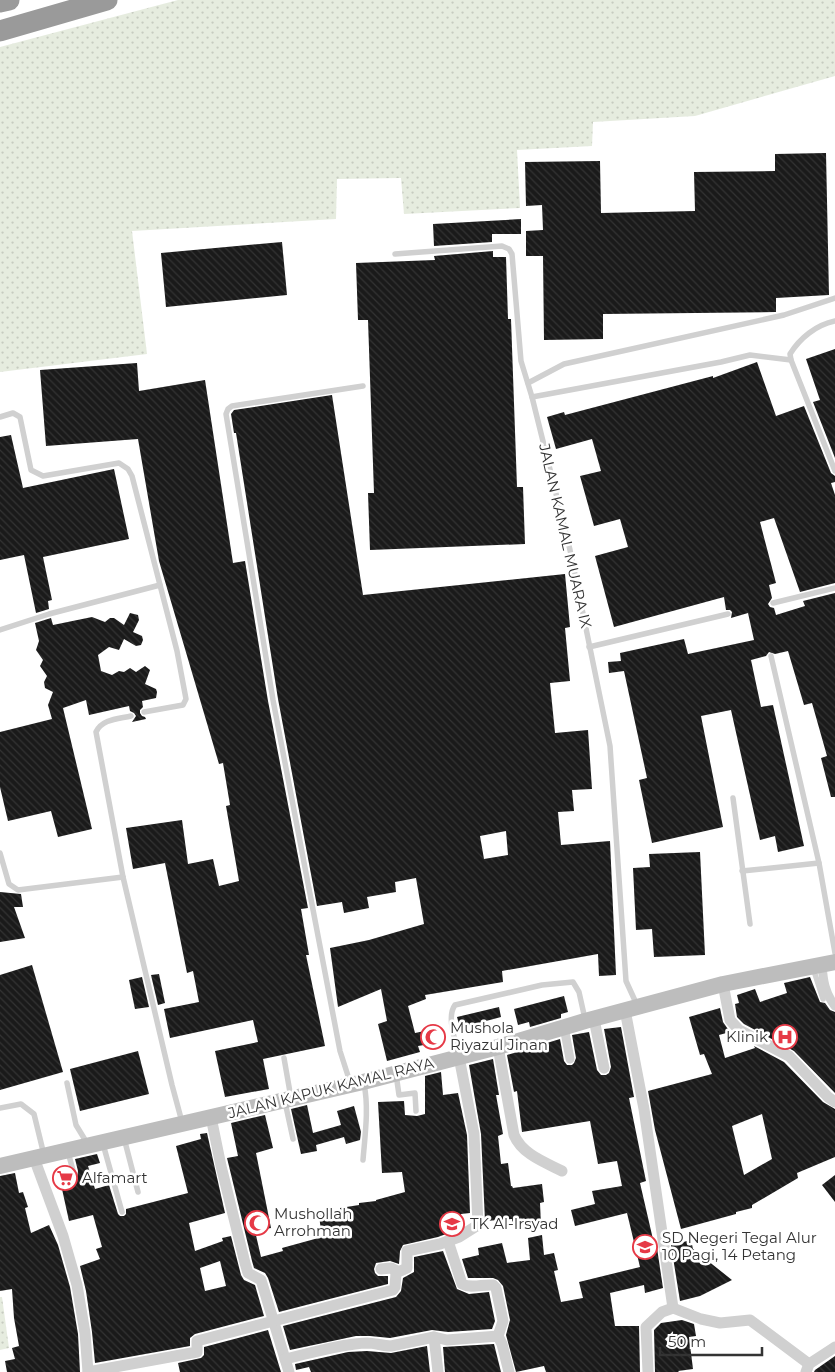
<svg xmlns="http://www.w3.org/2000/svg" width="835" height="1372" font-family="Montserrat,sans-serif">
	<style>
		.grass { fill: url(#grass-dots) }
		.building { fill: url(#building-back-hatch); fill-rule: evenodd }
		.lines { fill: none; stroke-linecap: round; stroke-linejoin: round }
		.service { stroke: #d0d0d0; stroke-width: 5.5 }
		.pedestrian { stroke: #d0d0d0; stroke-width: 9 }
		.minor { stroke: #d0d0d0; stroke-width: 11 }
		.secondary { stroke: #bdbdbd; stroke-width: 16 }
		.motorway { stroke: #9a9a9a; stroke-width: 21 }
		.labels { text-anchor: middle; stroke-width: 5; stroke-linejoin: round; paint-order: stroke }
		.street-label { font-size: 15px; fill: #333; stroke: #fff }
		.poi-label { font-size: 15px; fill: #333; stroke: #fff; text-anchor: start }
	</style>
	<defs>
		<pattern id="grass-dots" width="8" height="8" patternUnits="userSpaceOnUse" patternTransform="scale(1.25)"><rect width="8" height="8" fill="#e6ecdf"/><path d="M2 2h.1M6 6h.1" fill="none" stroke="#c6cbc0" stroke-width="1.8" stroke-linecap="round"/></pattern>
		<pattern id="building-back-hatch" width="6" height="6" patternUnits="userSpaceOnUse" patternTransform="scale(1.25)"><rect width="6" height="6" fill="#1a1a1a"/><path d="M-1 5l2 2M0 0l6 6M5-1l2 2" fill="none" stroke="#333"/></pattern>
	</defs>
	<rect width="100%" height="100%" fill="#fff"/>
	<g class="grass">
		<path d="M178,0H835V76L695,116L593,122L592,146L517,150L520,208L404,214L401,178L337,179L336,219L132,231L147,354L0,372V47Z"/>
		<path d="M0,1297H2L9,1348L0,1350Z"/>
	</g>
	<g class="building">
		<path d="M826,153L829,295L776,298V312L603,314V339L544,340L543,256H526V231L543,230L542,205L526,206L525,162L600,161L601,213L695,211L694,172L775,171V154Z"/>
		<path d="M521,219V234H492V242L434,246L433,224Z"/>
		<path d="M282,242L287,295L166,307L161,253Z"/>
		<path d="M493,251V257H506L508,319H511L517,487H523L525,544L370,550L368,493H374L368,320H358L356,263L435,260L434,256Z"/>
		<path d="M835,349V458L813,402L820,400L806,359Z"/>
		<path d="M757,362L776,416L804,406L831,473L835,476V482L831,483L835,495V583L800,592L774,518L760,522L776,583L769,585L772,598L768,604L770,607L774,608L776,615L805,606L803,601L835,593V797H831L821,758L827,756L812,703L804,705L788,651L775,654L769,652L766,656L751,660L761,707L773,705L804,846L778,852L775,836L760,840L731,710L701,716L723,827L652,843L639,780L647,778L624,671L609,673L608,662L621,661L620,653L684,639L688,654L754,640L748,613L731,618L732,612L730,610H726L724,597L614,627L595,556L628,547L620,519L594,526L580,476L601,471L592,439L556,449L547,417L564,412L565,415L713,376V378Z"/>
		<path d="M137,363L139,391L205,380L233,563L245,561L268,701L308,908L301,909L309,955H306L325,1046L263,1059L269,1089L225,1097L215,1051L258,1042L253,1020L170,1038L164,1009L199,1002L193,971L187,973L165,863L133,869L126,828L182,820L188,864L213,859L219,886L239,881L226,806L230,805L223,763L219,764L159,561L138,439L46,446L40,370Z"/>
		<path d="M332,395L363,595L565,574L570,627L565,628L570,681L550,683L555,733L588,730L592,789L572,790L574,811L558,812L561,845L610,841L616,975L599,976L598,954L502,971L503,982L425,995L426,999L408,1006L415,1033L439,1028L442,1042L418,1046L420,1052L387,1061L378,1024L387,1021L381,989L338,1007L330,948L369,940L424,924L416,878L395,882L396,892L367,897L369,908L344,913L342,902L317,906L278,699L236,433H234L231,414L234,410ZM506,831L508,855L484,859L480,836Z"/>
		<path d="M11,435L23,488L114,469L129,539L43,557L52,600L48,601L49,609L36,613L24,555L0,560V437Z"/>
		<path d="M130,613L138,615L139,620L133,632L142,636L143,640L141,645L136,646L124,639L119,650L109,647L98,655L101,671L112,675L119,671L124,672L130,668L136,672L145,666L150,670L145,684L156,689L157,692L156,698L142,701L143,707L140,710V713L142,716L145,717L146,719L132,722L136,716L134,713L130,711L129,706L89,715L86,700L63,708L92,829L58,837L51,811L8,821L0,787V732L52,719L48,705L53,692L45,688L44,682L47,676L40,666L43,660L36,650L39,641L35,623L51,618L53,625L92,617L105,622L110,618H114L124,625Z"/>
		<path d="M700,852L705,955L654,957L652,929L636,930L633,868L650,867L649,854Z"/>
		<path d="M0,892L21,894L23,907H14L25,938L0,942Z"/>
		<path d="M32,965L63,1072L0,1090V975Z"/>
		<path d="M159,974L165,1003L158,1005L151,975Z"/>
		<path d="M142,977L149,1007L135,1009L129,980Z"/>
		<path d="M810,977L820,1002L825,1003L830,1010L835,1012V1093L794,1051L744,1024L737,1017L735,1004L739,1003L737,995L755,989L760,1002L787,993L784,983Z"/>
		<path d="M564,996L568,1012L561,1014V1018L530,1027L529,1022L518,1025L514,1009Z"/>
		<path d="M499,1007L501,1017L460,1028L457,1017Z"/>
		<path d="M720,1008L723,1022L730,1032L719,1035L725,1058L755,1048L754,1046L784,1062L823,1102L835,1109V1157L797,1173L798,1178L752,1205V1208L736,1212V1214L681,1229L655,1130L648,1091L712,1074L704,1054L700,1055L689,1017ZM762,1114L772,1159L744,1175L732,1126Z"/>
		<path d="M621,1027L634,1097L629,1098L646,1181L640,1183L655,1248H657L663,1288L645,1293L644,1285L610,1293L615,1326H639L640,1372H546L544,1366L516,1372L506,1335L510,1320L503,1286L498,1280L493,1278H468L462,1259L479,1255L478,1248L502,1243L507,1263L530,1260L528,1238L542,1235L544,1255L554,1253L558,1270L554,1271L561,1302L583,1298L579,1282L640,1267L627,1213L575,1226L571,1210L595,1204L592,1191L622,1186L617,1161L598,1164L590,1121L522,1132L517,1091L514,1092L507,1055L560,1039L564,1061L567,1065H572L574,1063L576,1058L572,1035L589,1032L597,1070L601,1075H606L609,1073L611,1067L604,1029Z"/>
		<path d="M138,1051L149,1094L80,1111L70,1069Z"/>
		<path d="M493,1059L499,1095H496L503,1134L498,1136L501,1164L508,1163L511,1186H512L513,1188L542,1184L544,1202L540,1203L541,1225L513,1227L512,1219L485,1221L481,1134L469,1065Z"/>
		<path d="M441,1072L443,1095L458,1093L467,1135L470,1213L461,1214L462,1226L456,1230L445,1231L446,1234L438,1237L403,1245L400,1251L399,1264L390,1261L376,1263L374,1269L375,1273L378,1276H388V1284L279,1312L268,1278L265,1273L254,1268L252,1261L227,1158L238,1156L231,1123L265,1115L273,1148L256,1153L271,1228L255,1231L261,1257L283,1251L282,1248L322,1237L319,1216L341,1213L340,1208L359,1205V1203L376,1201V1200L405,1192L402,1172L382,1173L378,1102L404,1101L405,1115L417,1116L425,1114V1076Z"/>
		<path d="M307,1105L313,1133L341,1125L337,1111L354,1106L361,1132L360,1140L346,1144L344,1137L316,1145L317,1151L301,1154L291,1109Z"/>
		<path d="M207,1133L225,1213L189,1223L195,1251L223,1241L222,1238L231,1236L241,1275L244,1280L255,1285L264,1316L195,1334L190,1338V1346L95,1363L92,1332L86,1291L80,1266L100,1259L96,1249L102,1247L93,1215L69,1221L62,1189L60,1190L57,1179L70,1175L72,1178H77L78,1171L75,1159L97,1154L100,1163L88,1166L95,1189L109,1185L118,1214L120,1216H124L126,1214V1209L188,1193L176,1146L201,1139L200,1134ZM220,1261L226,1286L205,1291L200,1268Z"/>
		<path d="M15,1173L19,1193L23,1192L28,1207L25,1208L31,1233L49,1225L58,1245L70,1287L78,1334L80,1372H7L5,1361L15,1359L12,1348L19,1346L14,1318L12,1289L0,1291V1176Z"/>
		<path d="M835,1175V1202L822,1185Z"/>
		<path d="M691,1240L693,1249L732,1280L700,1296L680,1301L671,1245Z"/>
		<path d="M443,1251L457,1289L469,1294L489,1292L495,1321L492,1329L448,1332L432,1330L390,1338L370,1336H356L290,1350L283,1326L396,1297L401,1291L403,1278L414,1272V1257Z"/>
		<path d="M682,1320L694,1324L696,1336L689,1337L693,1369L678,1371L679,1372H655L654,1330L661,1323Z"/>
		<path d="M268,1330L281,1372H180L178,1363L201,1358L204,1355V1347Z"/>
		<path d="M494,1344L501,1372H445L443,1347Z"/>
		<path d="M427,1346L430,1372H311L309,1367L296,1370L295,1364L348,1352L367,1351L391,1353Z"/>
		<path d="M835,1356V1372H814L815,1370Z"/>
	</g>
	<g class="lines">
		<g class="service">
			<path d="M395,254L502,246L509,249L512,254L521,361L532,397L570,550L610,746L626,981L637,1005"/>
			<path d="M835,321C816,325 800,338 790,354L791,360L835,471"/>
			<path d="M528,383L564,364L784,315L835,298"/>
			<path d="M532,397L721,362L750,355L791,360"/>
			<path d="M0,417L13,413L20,417L31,470L43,476L119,463L128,469L132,476L177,651L186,699L183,705L144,712"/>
			<path d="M773,603L835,588"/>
			<path d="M0,630L49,614L160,585"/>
			<path d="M589,647L728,614"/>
			<path d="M771,656L819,863L835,953"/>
			<path d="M131,716C118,719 102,719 96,732L123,877L172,1085L182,1122"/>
			<path d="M733,798L750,924"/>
			<path d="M0,853L9,884L18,890L123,877"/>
			<path d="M742,871L819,863"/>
			<path d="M813,968L823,999"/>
			<path d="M459,1057C456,1042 446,1017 455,1005L542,985L573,982L579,992L585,1019"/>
			<path d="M284,1058L291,1098"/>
			<path d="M396,1074L399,1095L415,1093L416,1111"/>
			<path d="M350,1082L340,1051L273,700L226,414L228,409L232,406L363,386"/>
			<path d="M67,1083L76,1125L87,1143"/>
			<path d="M285,1102L293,1139"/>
			<path d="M0,1108L21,1104L34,1114L44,1155"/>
			<path d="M124,1138L138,1192"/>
			<path d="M103,1144L122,1212"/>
			<path d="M68,1152L74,1174"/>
			<path d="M363,1160C365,1135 369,1108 364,1084"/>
		</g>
		<g class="pedestrian">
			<path d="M822,964C823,981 825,993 835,1006"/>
			<path d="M564,1027L570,1059"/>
		</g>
		<g class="minor">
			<path d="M723,984L730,1020L739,1030L789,1056L828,1097L835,1102"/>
			<path d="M625,1010L644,1109L673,1308"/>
			<path d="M594,1019L604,1068"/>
			<path d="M498,1047L514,1135C522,1154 544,1162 562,1171"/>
			<path d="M211,1117L221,1166L245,1263L248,1273L261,1280L289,1372"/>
			<path d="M34,1158L63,1236L77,1285L85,1333L88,1372"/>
			<path d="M448,1241L462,1284C471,1289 483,1284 493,1285L496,1288L503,1321L498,1336"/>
			<path d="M381,1269L391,1268L397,1271"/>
			<path d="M434,1337L447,1340L498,1336L502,1344L509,1372"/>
			<path d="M285,1359C311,1353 340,1344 367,1343C375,1343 383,1346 391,1346L434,1337L438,1372"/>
			<path d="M88,1372L197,1352V1341L393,1290L395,1287L396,1273L407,1268V1251L440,1244L459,1237L478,1225L474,1134L459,1057"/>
			<path d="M648,1372L646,1327L662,1312L673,1308L701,1319L720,1323L750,1320L809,1364"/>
			<path d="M806,1372L809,1364L835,1347"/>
		</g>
		<path class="secondary" d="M0,1166L363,1082L498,1047L585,1021L723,984L835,962"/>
		<g class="motorway">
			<path d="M0,2L9,0"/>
			<path d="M0,31L107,0"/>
		</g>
	</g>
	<defs>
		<symbol id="mosque-ring" viewBox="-11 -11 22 22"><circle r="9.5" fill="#fff" stroke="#e63946" stroke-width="1.5"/><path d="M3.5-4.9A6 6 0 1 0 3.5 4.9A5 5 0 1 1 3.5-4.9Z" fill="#e63946"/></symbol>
		<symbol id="hospital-ring" viewBox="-11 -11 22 22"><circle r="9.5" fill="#fff" stroke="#e63946" stroke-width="1.5"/><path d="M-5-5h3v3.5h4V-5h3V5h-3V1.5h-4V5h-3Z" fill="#e63946"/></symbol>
		<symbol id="supermarket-ring" viewBox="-11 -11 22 22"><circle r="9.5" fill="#fff" stroke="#e63946" stroke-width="1.5"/><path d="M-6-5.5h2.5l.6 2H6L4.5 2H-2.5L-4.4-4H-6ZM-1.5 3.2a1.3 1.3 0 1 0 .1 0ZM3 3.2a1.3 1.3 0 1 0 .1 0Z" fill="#e63946"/></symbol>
		<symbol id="school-ring" viewBox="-11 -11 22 22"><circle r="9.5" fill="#fff" stroke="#e63946" stroke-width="1.5"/><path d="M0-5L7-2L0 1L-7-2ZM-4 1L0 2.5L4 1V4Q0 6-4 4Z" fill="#e63946"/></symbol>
	</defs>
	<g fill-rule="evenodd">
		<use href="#mosque-ring" x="419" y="1023" width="28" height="28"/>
		<use href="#hospital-ring" x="771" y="1023" width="28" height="28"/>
		<use href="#supermarket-ring" x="51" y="1164" width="28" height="28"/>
		<use href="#mosque-ring" x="243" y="1209" width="28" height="28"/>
		<use href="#school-ring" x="438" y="1210" width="28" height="28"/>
		<use href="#school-ring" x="631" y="1233" width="28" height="28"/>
	</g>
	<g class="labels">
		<g class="street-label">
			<text transform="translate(565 536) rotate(77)" y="5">JALAN KAMAL MUARA IX</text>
			<text transform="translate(331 1088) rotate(-14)" y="5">JALAN KAPUK KAMAL RAYA</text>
		</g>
		<g class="poi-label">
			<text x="450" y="1033">Mushola<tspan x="450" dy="17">Riyazul Jinan</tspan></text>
			<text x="768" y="1042" text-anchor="end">Klinik</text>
			<text x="82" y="1183">Alfamart</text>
			<text x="274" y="1219">Mushollah<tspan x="274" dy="17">Arrohman</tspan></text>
			<text x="470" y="1229">TK Al-Irsyad</text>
			<text x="662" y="1243">SD Negeri Tegal Alur<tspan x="662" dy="17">10 Pagi, 14 Petang</tspan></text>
		</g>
	</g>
	<path d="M660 1347v8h102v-8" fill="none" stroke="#333333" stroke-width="2.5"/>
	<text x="668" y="1347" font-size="15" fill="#333333" stroke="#ffffff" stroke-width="4" paint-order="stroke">50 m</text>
</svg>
